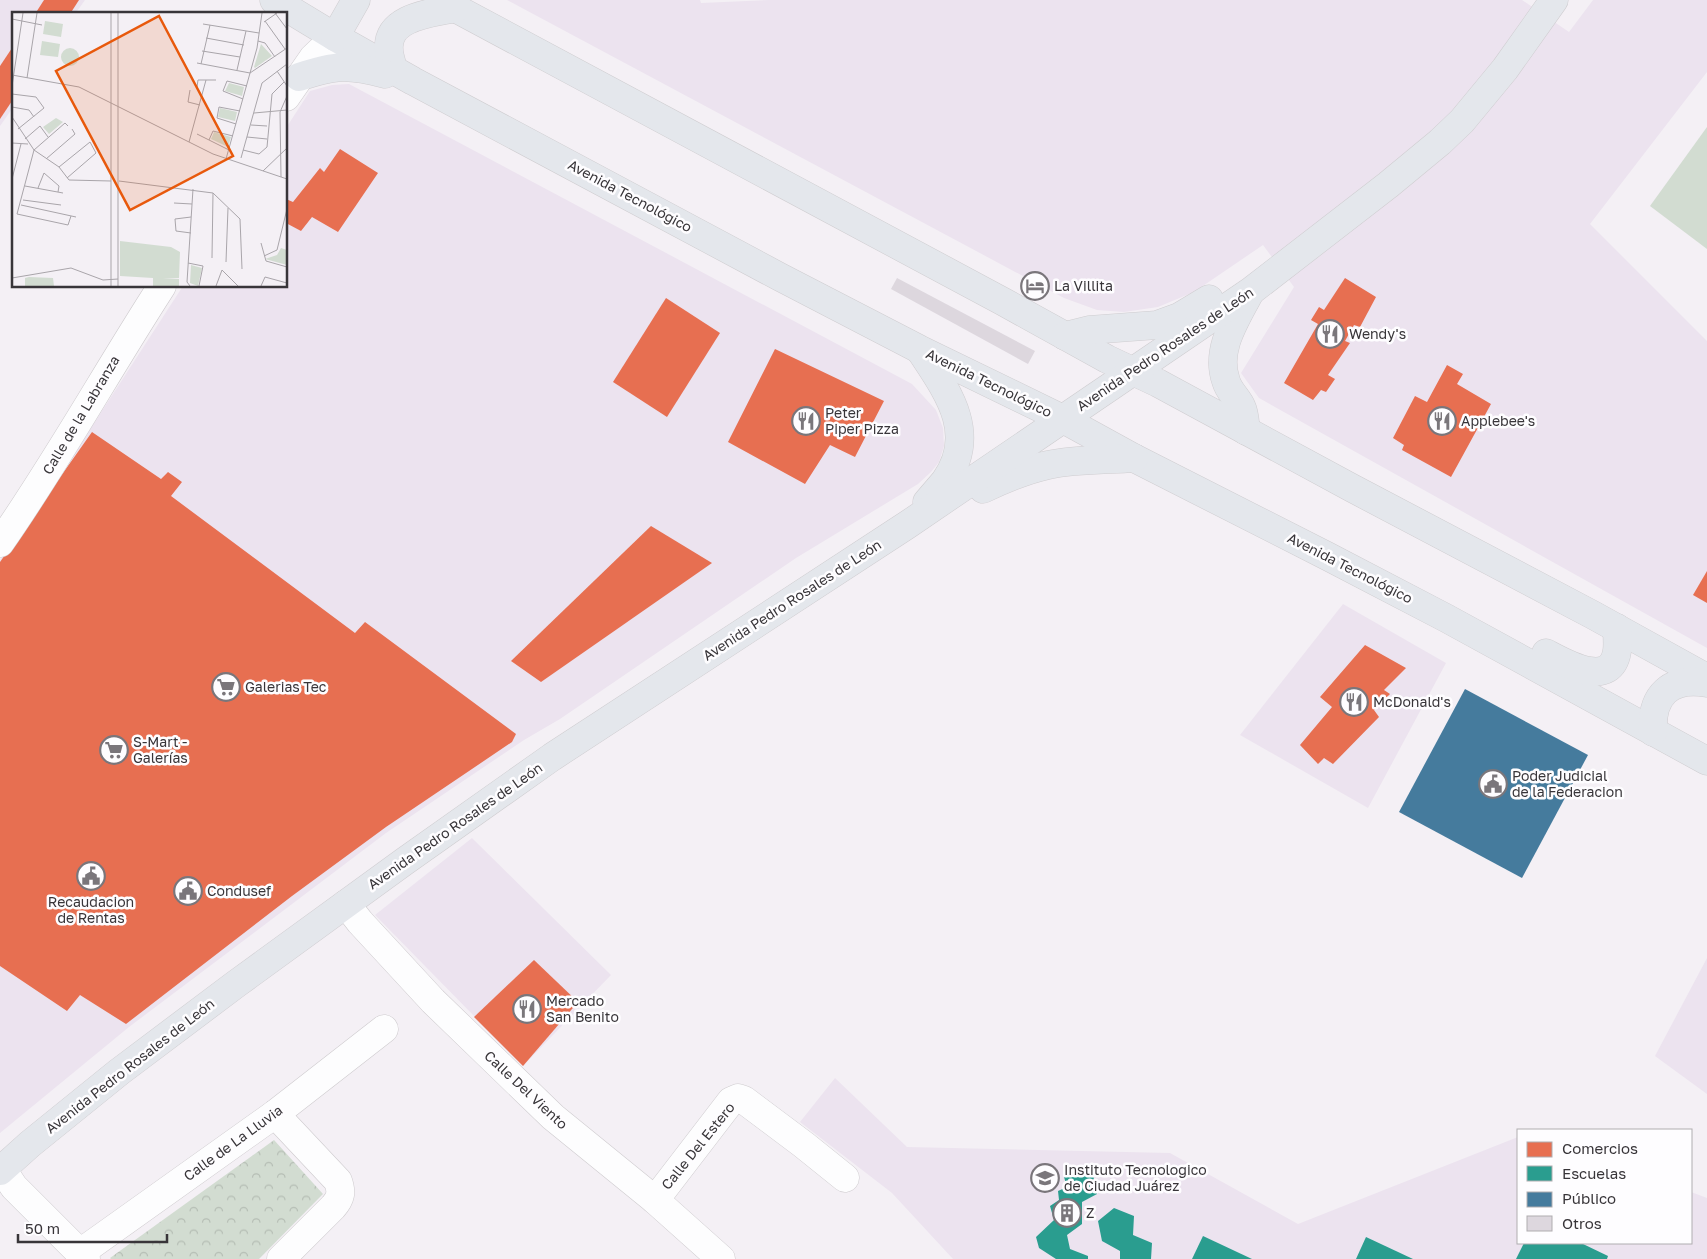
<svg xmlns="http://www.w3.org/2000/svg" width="1707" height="1259" font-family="'Golos Text',sans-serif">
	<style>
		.built { fill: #ece3ef }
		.green { fill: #d2dcd1 }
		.park { fill: url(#park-crowns) }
		.shops { fill: #e76f51 }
		.schools { fill: #2a9d8f }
		.public { fill: #457b9d }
		.building { fill: #ddd7de }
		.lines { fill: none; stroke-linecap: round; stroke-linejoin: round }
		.minor-casing { stroke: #cecbce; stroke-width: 29 }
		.major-casing { stroke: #cfcdd0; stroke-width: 29 }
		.minor { stroke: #fdfdfe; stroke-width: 28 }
		.major { stroke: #e4e7ec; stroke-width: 28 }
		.labels { text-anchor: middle; stroke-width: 5; stroke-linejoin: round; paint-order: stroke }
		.street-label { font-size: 14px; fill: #383539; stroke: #fefdff }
		.poi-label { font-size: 14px; fill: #383539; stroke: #fefdff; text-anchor: start }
		.inset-road { fill: none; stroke: #a9a5aa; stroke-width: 1 }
		.view { fill: #e8590c; fill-opacity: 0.15; stroke: #e8590c; stroke-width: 2.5 }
		.inset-edge { fill: none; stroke: #383539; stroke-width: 2.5 }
	</style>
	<defs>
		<pattern id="park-crowns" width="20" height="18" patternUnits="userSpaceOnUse" patternTransform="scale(1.25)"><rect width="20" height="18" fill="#d2dcd1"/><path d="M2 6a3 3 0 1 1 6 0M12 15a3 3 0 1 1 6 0" fill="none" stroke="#b5bdb4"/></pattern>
	</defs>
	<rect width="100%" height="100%" fill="#f4f0f5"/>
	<g class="built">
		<path d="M0,0H85L75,14H14V106L0,126Z"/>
		<path d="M507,0H700L701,3L769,0H1522L1569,32L1593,0H1707V72L1590,224L1707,341V648L1259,398L1241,373L1294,287L1263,245L1194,292L1158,307L1124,312L1097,310L1064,298Z"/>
		<path d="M349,84L912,384L936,410L943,428L944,446L939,462L931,472L918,484L796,558L560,719L524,740L386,833L129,1027L0,1133V560L48,494L183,286H286V128L310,91L332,85Z"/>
		<path d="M1343,604L1446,663L1368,808L1240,735Z"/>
		<path d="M472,838L611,975L523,1066L375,915Z"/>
		<path d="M1707,958V1094L1655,1056Z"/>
		<path d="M835,1078L907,1147L1170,1153L1298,1224L1518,1137V1243H1691V1192L1707,1198V1259H953L892,1193L800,1122Z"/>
	</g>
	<path class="green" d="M1707,127V249L1650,206Z"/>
	<path class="park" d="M274,1140L323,1194L259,1259H111L110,1258Z"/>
	<g class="shops">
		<path d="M44,0H79L70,14H35Z"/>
		<path d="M14,45V98L0,119V66Z"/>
		<path d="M340,149L378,173L338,232L312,217L301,231L286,223V199L293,202L320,168L324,172Z"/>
		<path d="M1345,278L1376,297L1360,327L1354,325L1345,341L1350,343L1328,375L1335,379L1326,392L1321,390L1313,400L1284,383L1318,324L1311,320L1319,307L1324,310Z"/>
		<path d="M666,298L720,333L667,417L613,382Z"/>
		<path d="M775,349L884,401L855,457L830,445L805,484L728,442Z"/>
		<path d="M1447,365L1463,374L1457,384L1491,404L1451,477L1402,450L1404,445L1393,438L1415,396L1427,402Z"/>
		<path d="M92,432L161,479L168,472L182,482L171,496L355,633L365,622L516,734L512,742L386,827L292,896L126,1024L80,995L67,1011L0,966V562Z"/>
		<path d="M651,526L712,563L541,682L511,661Z"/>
		<path d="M1707,571V603L1693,595Z"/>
		<path d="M1365,645L1406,668L1384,690L1390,694L1374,710L1379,717L1333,764L1324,758L1318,764L1300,745L1332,707L1320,697Z"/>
		<path d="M534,960L578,1002L523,1066L474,1017Z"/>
	</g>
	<g class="schools">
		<path d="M1078,1168L1093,1175L1097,1194L1082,1202V1224L1067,1235L1070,1249L1088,1256V1259H1056L1039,1248L1036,1237L1054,1220L1050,1206L1059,1200L1058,1191L1067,1187L1064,1177Z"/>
		<path d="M1114,1208L1134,1216L1133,1235L1152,1243L1151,1259H1120V1251L1102,1241L1098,1221Z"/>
		<path d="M1203,1236L1252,1259H1192Z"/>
		<path d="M1366,1237L1413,1259H1356Z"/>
		<path d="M1524,1243H1581L1608,1256L1607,1259H1516Z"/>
	</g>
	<path class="public" d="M1465,689L1588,755L1522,878L1399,812Z"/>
	<path class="building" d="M897,278L1035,351L1028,364L891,289Z"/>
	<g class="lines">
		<defs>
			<g id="minor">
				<path d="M286,97L313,58L335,37"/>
				<path d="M0,543C58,460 107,371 162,286"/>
				<path d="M346,904L360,922L433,1001L553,1117L655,1200L721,1259"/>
				<path d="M275,1114L338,1181C342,1192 341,1198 333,1207L281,1259"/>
				<path d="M2,1169L14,1187L86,1259"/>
				<path d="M655,1200L731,1101L738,1098L744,1100L804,1145L845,1178"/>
				<path d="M80,1253L275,1114L384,1029"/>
			</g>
			<g id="major">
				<path d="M274,0L335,37L413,81L780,277L919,349L1063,419L1134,458L1327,556L1446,618L1707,761"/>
				<path d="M440,0L1002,301L1107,359L1158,383L1352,488L1593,615L1707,678"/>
				<path d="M335,37L356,0"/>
				<path d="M393,69C392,63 389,56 389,50C386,16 433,13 456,8"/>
				<path d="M299,77C335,65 348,64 385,74"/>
				<path d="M1065,336L1089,330L1157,325L1179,317L1209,299"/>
				<path d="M920,350C947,391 979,433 945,481C939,488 933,495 927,502"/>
				<path d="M1246,431C1245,424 1245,415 1242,408C1238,398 1229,392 1226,381C1215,350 1235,321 1249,294"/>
				<path d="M983,489C1004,479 1025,470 1048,465C1076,459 1106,460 1134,458"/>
				<path d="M1546,653C1565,663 1611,690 1617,651C1618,644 1617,635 1617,628"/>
				<path d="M1653,732C1651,695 1670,677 1707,683"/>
				<path d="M0,1171L30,1144L119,1072L236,984L405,861L552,757L907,525L1251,291L1388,185L1440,142L1462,121L1505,69L1554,0"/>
			</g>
		</defs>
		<use href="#minor" class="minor-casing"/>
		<use href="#major" class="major-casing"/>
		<use href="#minor" class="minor"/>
		<use href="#major" class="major"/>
	</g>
	<defs>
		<symbol id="hotel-ring" viewBox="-11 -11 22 22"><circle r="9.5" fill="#fefdff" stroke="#7a767b" stroke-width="1.5"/><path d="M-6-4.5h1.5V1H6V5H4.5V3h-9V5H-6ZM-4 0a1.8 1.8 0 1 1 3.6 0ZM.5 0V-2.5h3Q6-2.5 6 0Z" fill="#7a767b"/></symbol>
		<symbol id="restaurant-ring" viewBox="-11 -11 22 22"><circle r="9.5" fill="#fefdff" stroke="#7a767b" stroke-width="1.5"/><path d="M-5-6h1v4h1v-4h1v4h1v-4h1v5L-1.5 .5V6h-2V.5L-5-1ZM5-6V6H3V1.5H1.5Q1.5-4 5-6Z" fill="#7a767b"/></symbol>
		<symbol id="supermarket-ring" viewBox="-11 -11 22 22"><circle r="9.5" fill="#fefdff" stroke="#7a767b" stroke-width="1.5"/><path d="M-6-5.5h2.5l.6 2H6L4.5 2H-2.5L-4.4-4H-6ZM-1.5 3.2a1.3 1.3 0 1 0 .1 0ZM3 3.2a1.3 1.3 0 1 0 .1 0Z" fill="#7a767b"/></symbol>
		<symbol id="civic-ring" viewBox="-11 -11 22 22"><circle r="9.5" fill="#fefdff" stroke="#7a767b" stroke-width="1.5"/><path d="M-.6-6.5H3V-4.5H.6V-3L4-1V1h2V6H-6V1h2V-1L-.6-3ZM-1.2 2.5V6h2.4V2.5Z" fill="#7a767b"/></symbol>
		<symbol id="university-ring" viewBox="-11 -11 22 22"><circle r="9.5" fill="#fefdff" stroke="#7a767b" stroke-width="1.5"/><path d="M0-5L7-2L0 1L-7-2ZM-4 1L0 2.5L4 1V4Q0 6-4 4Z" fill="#7a767b"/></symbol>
		<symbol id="building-ring" viewBox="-11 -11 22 22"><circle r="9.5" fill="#fefdff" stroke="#7a767b" stroke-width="1.5"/><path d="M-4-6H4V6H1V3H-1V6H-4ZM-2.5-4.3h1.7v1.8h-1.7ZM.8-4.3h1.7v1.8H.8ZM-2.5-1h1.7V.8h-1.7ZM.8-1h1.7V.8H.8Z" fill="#7a767b"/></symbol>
	</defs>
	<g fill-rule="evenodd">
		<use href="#hotel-ring" x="1019" y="270" width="32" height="32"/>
		<use href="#restaurant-ring" x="1314" y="318" width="32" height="32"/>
		<use href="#restaurant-ring" x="790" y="405" width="32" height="32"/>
		<use href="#restaurant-ring" x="1426" y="405" width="32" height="32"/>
		<use href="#supermarket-ring" x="210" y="671" width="32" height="32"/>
		<use href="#restaurant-ring" x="1338" y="686" width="32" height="32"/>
		<use href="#supermarket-ring" x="98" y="734" width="32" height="32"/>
		<use href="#civic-ring" x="1477" y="768" width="32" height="32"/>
		<use href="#civic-ring" x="75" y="860" width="32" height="32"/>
		<use href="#civic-ring" x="172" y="875" width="32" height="32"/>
		<use href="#restaurant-ring" x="511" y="993" width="32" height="32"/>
		<use href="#university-ring" x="1029" y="1162" width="32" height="32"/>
		<use href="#building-ring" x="1051" y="1197" width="32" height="32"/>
	</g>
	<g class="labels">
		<g class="street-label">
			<text transform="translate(630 196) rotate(28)" y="5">Avenida Tecnológico</text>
			<text transform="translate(1165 349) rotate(-34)" y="5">Avenida Pedro Rosales de León</text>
			<text transform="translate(989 383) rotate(26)" y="5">Avenida Tecnológico</text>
			<text transform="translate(81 415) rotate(-59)" y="5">Calle de la Labranza</text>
			<text transform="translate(1350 568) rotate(27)" y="5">Avenida Tecnológico</text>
			<text transform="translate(792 600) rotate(-33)" y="5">Avenida Pedro Rosales de León</text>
			<text transform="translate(455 826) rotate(-35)" y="5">Avenida Pedro Rosales de León</text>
			<text transform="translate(130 1066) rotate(-38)" y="5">Avenida Pedro Rosales de León</text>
			<text transform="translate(526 1090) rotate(43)" y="5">Calle Del Viento</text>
			<text transform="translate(233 1143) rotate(-36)" y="5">Calle de La Lluvia</text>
			<text transform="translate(698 1146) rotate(-51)" y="5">Calle Del Estero</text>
		</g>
		<g class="poi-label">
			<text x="1054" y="291">La Villita</text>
			<text x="1349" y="339">Wendy's</text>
			<text x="825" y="418">Peter<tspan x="825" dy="16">Piper Pizza</tspan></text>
			<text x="1461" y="426">Applebee's</text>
			<text x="245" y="692">Galerias Tec</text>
			<text x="1373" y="707">McDonald's</text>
			<text x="133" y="747">S-Mart -<tspan x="133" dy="16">Galerías</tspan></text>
			<text x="1512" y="781">Poder Judicial<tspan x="1512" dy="16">de la Federacion</tspan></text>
			<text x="207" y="896">Condusef</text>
			<text x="91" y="907" text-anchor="middle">Recaudacion<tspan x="91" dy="16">de Rentas</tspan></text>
			<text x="546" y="1006">Mercado<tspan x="546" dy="16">San Benito</tspan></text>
			<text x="1064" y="1175">Instituto Tecnologico<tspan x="1064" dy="16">de Ciudad Juárez</tspan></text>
			<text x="1086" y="1218">Z</text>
		</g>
	</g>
	<g transform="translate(12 12)">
		<rect width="275" height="275" fill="#f4f0f5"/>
		<path d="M33,9L51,12L49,25L31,22ZM30,29L48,32L46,45L28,43ZM49 45a9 9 0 1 1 18 0a9 9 0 1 1-18 0ZM108,229L159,235L168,240L167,266H151L167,267V274H141V266L108,264ZM17,265L41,266L42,274H13V266Z" fill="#d2dcd1"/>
		<path d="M249,32L260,44L243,56L242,55ZM217,71L232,75L230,84L213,79ZM208,96L225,100L223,109L206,105ZM44,106L51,110L37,122L31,115ZM202,120L219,125L216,135L199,127ZM269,236L275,238V253L253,247L265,243ZM179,253L190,256L186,274L178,271Z" fill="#d2dcd1"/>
		<path class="inset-road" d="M263,1L275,17M0,7L30,13M253,9L273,37M252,10L265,1M191,12L247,21M194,26L232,33M246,29L253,31L263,45M190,39L228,45M185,51L238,61L275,36M189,52L198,13M225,58L234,19M265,59L275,74M0,63L67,75L201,142L275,167M15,66L25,1M0,74L11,1M185,75L186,68H204M178,78L176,90L188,93M0,82L24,85L32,96L6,117M231,87L211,79L215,69L235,74M0,95L17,98L22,105M242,101L275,98M0,105L22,138L47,155L57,168L99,169M224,112L205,106L207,95L228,99M239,113L255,114M56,114L53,111L22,138L5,202L56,213L59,204M185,122L217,138M235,125L255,127M13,127L28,114L36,125M197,128L201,119L221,124M177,130L194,68M0,131L16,132M231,138L247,142L255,135L260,82L272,70M229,146L250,71L275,52M34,147L63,122L60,117M214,147L245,36L250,1M47,155L78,130L84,141L55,166M251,159L275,136M269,165L268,100L275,84M0,167L9,132M107,169L201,181L228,207L230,257M13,174L51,181M26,176L32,161L47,174L46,180M11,188L49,193M162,191L180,192M9,193L64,205M179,221L164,219L163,207L179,205M249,231L254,249L275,255M252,244L265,238L275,197M200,246L201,181M214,250L216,196M176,251L191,254L187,274M0,266L59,256L91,268L106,267M99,274V1M106,274V1M178,274L175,270L181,177M204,274L210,258L226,274M249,274L253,265L275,271"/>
		<path class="view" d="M147,4L221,144L118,198L44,59Z"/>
		<rect width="275" height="275" class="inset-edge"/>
	</g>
	<rect x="1517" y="1129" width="175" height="115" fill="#fefdff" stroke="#afadb0"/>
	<rect x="1527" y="1142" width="25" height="15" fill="#e76f51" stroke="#afadb0"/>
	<text x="1562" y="1154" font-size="15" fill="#383539">Comercios</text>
	<rect x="1527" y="1166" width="25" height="15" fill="#2a9d8f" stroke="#afadb0"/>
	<text x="1562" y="1179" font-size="15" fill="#383539">Escuelas</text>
	<rect x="1527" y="1192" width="25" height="15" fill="#457b9d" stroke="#afadb0"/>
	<text x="1562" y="1204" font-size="15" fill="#383539">Público</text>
	<rect x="1527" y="1216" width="25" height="15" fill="#ddd7de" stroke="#afadb0"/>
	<text x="1562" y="1229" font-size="15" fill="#383539">Otros</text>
	<path d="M18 1234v8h149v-8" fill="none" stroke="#383539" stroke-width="2.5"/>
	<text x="25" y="1234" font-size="15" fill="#383539" stroke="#fefdff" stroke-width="4" paint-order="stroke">50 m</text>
</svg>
